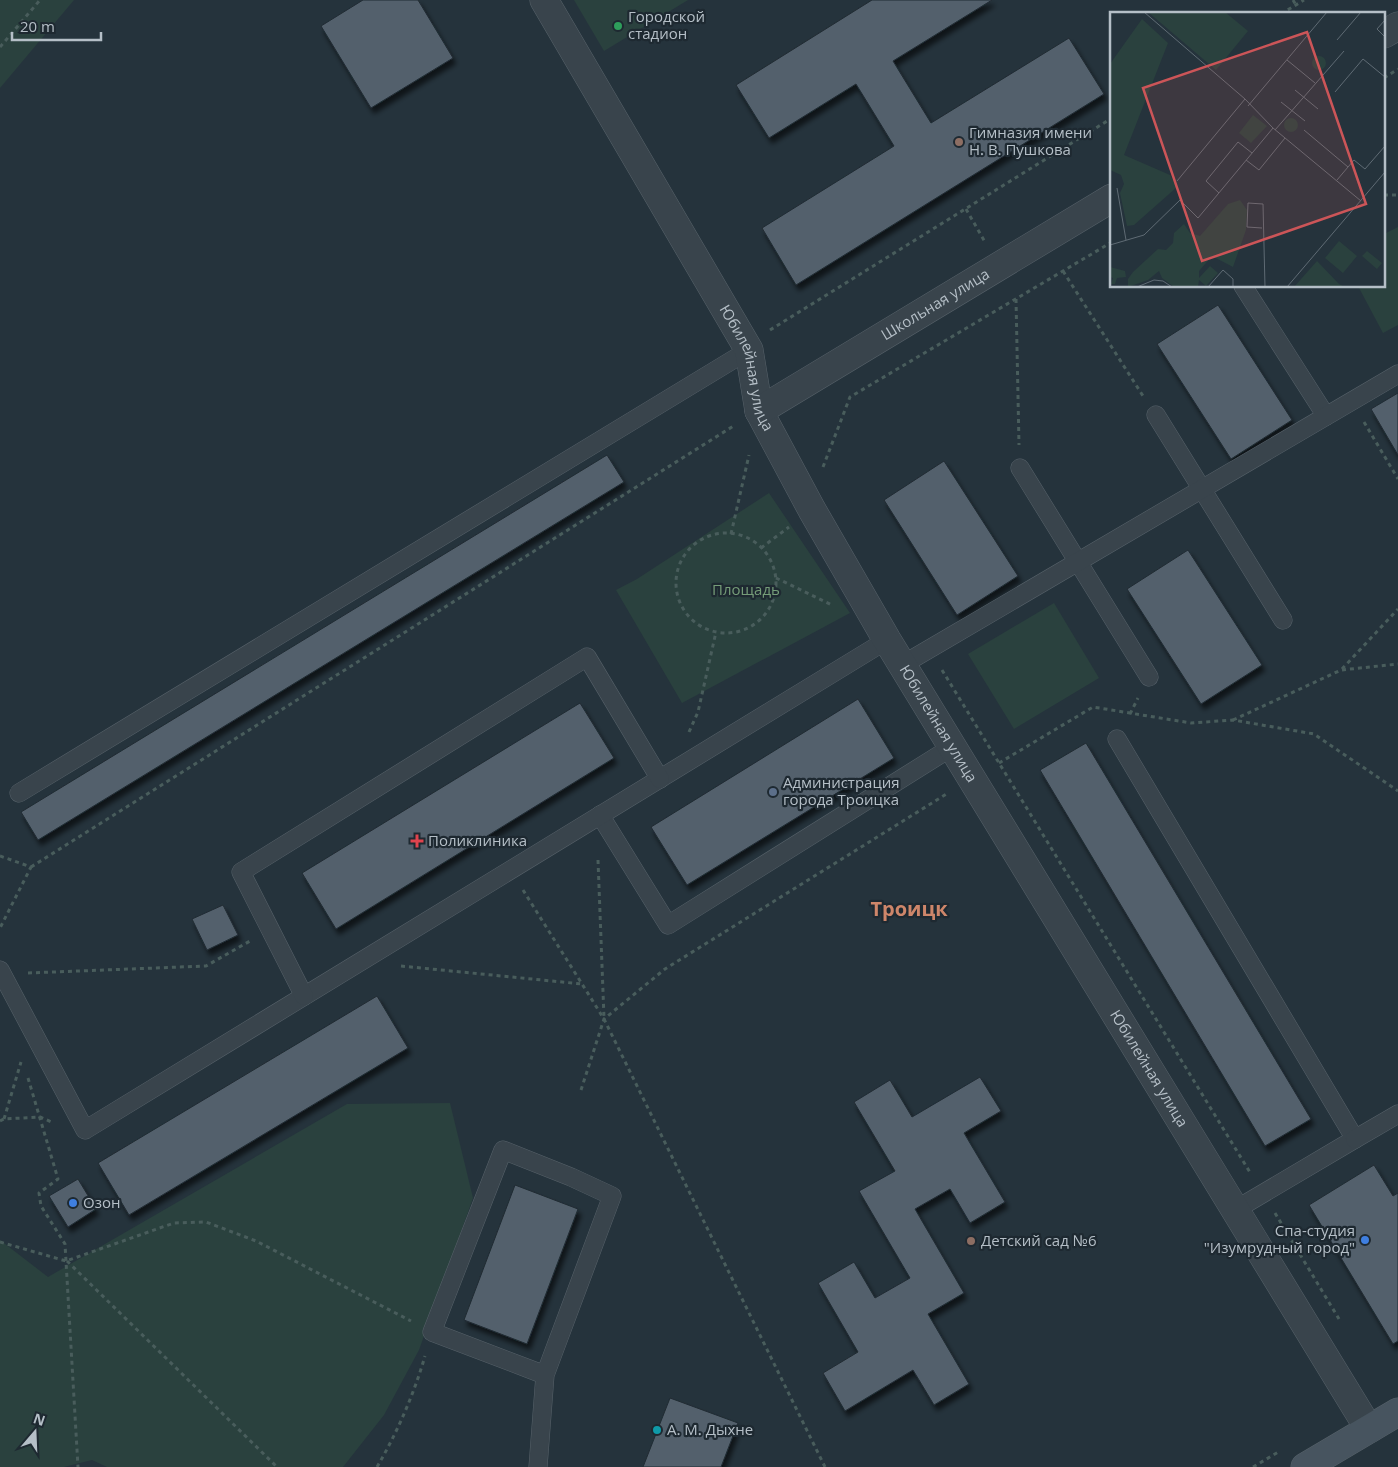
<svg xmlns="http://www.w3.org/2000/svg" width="1398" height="1467" font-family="'Open Sans',sans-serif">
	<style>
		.green { fill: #2a413e }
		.building { fill: #53616c; stroke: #202b33; filter: url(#shadow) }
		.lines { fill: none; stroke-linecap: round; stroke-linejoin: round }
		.service-casing { stroke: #57626a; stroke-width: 19 }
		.minor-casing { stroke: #57626a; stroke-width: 29 }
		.secondary-casing { stroke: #57626a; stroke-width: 29 }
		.path { stroke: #495d5c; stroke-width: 3; stroke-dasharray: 4 4; stroke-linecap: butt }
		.service { stroke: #39444c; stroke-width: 18 }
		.minor { stroke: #39444c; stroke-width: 28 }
		.secondary { stroke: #47545f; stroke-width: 28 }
		.leisure-dot { fill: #2e9e5b; stroke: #1e2931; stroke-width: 2 }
		.education-dot { fill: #8d6e63; stroke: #1e2931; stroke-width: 2 }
		.service-dot { fill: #5c6f8a; stroke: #1e2931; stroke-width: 2 }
		.health-dot { fill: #e0444e; stroke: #1e2931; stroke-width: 2 }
		.shop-dot { fill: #3f7fe0; stroke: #1e2931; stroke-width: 2 }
		.culture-dot { fill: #0f9aa8; stroke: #1e2931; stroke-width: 2 }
		.labels { text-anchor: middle; stroke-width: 4.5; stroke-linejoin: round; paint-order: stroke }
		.poi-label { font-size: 15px; fill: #b5bfc7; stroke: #1e2931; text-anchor: start }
		.street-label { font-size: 15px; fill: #b5bfc7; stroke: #1e2931 }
		.park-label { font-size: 15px; fill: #759c78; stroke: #1e2931 }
		.district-label { font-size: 20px; font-weight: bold; fill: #ce866a; stroke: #1e2931 }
		.inset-road { fill: none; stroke: #5f6b74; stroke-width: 1 }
		.view { fill: #cc5558; fill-opacity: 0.15; stroke: #cc5558; stroke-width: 2.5 }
		.inset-edge { fill: none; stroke: #b5bfc7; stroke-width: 2.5 }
	</style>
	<defs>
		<filter id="shadow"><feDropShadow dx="3" dy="5.5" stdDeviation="2.5" flood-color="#0009"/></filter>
	</defs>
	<rect width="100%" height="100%" fill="#25333c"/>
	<g class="green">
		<path d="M0,0H74L0,88Z"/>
		<path d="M574,0H688L604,51Z"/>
		<path d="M1398,227V325L1383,333L1358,286H1384V234Z"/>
		<path d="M769,493L850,613L682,703L616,590L637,579Z"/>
		<path d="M1054,603L1099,678L1014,729L968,654Z"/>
		<path d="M450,1103L473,1198L419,1350L384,1415L343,1467H107L92,1460L64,1467H0V1240L48,1277L347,1104Z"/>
	</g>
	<g class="building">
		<path d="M363,0H418L453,58L371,108L321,26Z"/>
		<path d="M872,0H992L893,61L931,123L1069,38L1104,94L796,285L762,228L894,146L856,84L769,138L736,85Z"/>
		<path d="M1218,305L1292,420L1231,459L1157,344Z"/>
		<path d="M1398,393V455L1371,409Z"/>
		<path d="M607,455L624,482L38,840L21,812Z"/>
		<path d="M944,461L1018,576L957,615L884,500Z"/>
		<path d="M1188,550L1262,665L1201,704L1127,589Z"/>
		<path d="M858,699L894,758L687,885L651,827Z"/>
		<path d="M580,703L614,758L336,929L302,873Z"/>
		<path d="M1086,743L1311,1119L1265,1146L1040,770Z"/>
		<path d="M223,905L238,935L207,950L192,919Z"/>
		<path d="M377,996L408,1048L129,1215L98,1163Z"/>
		<path d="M980,1077L1001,1111L964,1133L1005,1202L970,1223L950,1189L915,1209L964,1293L928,1314L969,1384L934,1405L913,1370L845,1411L823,1373L858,1352L818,1283L854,1262L875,1298L910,1278L859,1191L895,1171L854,1102L890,1080L912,1117Z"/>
		<path d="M1374,1165L1393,1196L1398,1193V1341L1393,1344L1309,1205Z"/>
		<path d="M78,1179L96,1209L68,1227L49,1196Z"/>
		<path d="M515,1185L578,1209L527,1344L464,1320Z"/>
		<path d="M670,1398L738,1423L721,1467H643Z"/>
	</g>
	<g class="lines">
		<defs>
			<g id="service">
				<path d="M1243,286L1326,416"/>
				<path d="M1156,415L1283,620"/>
				<path d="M1020,468L1149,677"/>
				<path d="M902,665L1398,374"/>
				<path d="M1117,739L1355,1139L1235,1210"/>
				<path d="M19,793L749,350"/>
				<path d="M600,815L668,925L952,747"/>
				<path d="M0,970L85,1130L887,640"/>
				<path d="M304,996L241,872L587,657L660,779"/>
				<path d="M1355,1139L1398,1114"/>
				<path d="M538,1467L545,1375L612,1196L571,1177L503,1150L432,1332L545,1375"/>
			</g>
			<g id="minor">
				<path id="s1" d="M544,0L749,350L759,411L812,510L887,640L1369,1429"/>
				<path d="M1384,34L1398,26"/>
				<path id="s2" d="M759,411L1112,198"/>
			</g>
			<path id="secondary" d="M1305,1467L1398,1412"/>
		</defs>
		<use href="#service" class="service-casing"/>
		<use href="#minor" class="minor-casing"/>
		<use href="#secondary" class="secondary-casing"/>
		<g class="path">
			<path d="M1293,0L1296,5"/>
			<path d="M1281,14L1304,0"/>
			<path d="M0,47L40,0"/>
			<path d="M1384,78L1398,69"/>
			<path d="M1384,195H1398"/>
			<path d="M966,209L985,242"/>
			<path d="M1063,271L1143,396"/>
			<path d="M1016,299L1019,445"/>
			<path d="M770,330L1112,118"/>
			<path d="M1364,422L1398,479"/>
			<path d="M823,467L850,397L1112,242"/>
			<circle cx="726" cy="583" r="50"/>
			<path d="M731,534L749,455"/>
			<path d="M761,548L789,527"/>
			<path d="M776,578L832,605"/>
			<path d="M1342,669L1398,609"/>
			<path d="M942,670L1251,1174"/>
			<path d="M1130,714L1138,698"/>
			<path d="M1233,720L1341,670L1398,664"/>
			<path d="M689,732L698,712L716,632"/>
			<path d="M999,763L1093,707L1191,723L1233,720L1314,734L1398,791"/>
			<path d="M0,856L31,867L0,928"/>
			<path d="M598,860L604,1018"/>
			<path d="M31,867L735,425"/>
			<path d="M523,890L604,1019L825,1467"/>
			<path d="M401,966L582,984"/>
			<path d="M28,973L206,966L250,941"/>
			<path d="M28,1078L58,1179L39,1193L41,1206L65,1244L78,1467"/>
			<path d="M581,1090L604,1019L665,969L948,793"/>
			<path d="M4,1119L21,1062"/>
			<path d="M0,1121L4,1119L40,1117L54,1123"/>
			<path d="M1275,1213L1339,1319"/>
			<path d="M0,1242L66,1261L174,1223L206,1222L256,1241L411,1321"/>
			<path d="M67,1261L277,1467"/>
			<path d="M377,1467C397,1433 414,1394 425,1356"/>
			<path d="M1253,1467L1280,1451"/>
		</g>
		<use href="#service" class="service"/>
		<use href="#minor" class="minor"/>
		<use href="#secondary" class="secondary"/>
	</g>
	<circle class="leisure-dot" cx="618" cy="26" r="5"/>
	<g class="education-dot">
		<circle cx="959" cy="142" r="5"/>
		<circle cx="971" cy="1241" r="5"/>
	</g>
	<circle class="service-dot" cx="773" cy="792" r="5"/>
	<path class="health-dot" d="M414.5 833.5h5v5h5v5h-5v5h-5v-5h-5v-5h5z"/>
	<g class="shop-dot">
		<circle cx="73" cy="1203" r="5"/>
		<circle cx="1365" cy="1240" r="5"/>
	</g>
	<circle class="culture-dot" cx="657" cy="1430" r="5"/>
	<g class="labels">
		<g class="poi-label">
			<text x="628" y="22">Городской<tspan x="628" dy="17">стадион</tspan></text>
			<text x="969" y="138">Гимназия имени<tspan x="969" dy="17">Н. В. Пушкова</tspan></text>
			<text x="783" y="788">Администрация<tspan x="783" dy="17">города Троицка</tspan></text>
			<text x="428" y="846">Поликлиника</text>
			<text x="83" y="1208">Озон</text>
			<text x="1355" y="1236" text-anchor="end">Спа-студия<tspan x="1355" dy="17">"Изумрудный город"</tspan></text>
			<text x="981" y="1246">Детский сад №6</text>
			<text x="667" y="1435">А. М. Дыхне</text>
		</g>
		<g class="street-label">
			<text dy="5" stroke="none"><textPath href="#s2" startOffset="206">Школьная улица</textPath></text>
			<text dy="5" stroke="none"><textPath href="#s1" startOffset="422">Юбилейная улица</textPath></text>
			<text dy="5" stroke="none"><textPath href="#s1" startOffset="828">Юбилейная улица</textPath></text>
			<text dy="5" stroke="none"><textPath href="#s1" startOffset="1232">Юбилейная улица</textPath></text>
		</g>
		<g class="park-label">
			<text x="746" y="595">Площадь</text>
		</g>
		<g class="district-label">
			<text x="909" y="916">Троицк</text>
		</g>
	</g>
	<g transform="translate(1110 12)">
		<rect width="275" height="275" fill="#25333c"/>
		<path d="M38,0H115L138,19L106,58ZM32,7L58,31L14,143L60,163L67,175L24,213L17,214L10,181L14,172L11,163L0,158V52ZM202 51a7 7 0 1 1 14 0a7 7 0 1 1-14 0ZM143,103L157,114L141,131L129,121ZM174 113a7 7 0 1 1 14 0a7 7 0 1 1-14 0ZM130,188L137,198L136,218L123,255L102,244L89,259V266L100,254L108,261L96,274L89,268L88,275H64L52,266L49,259L38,268L18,275V267L23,260L48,237L56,238L63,231L64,221L74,212L80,221L90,224L118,192ZM229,229L247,244L233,261L215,246ZM257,239L272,251L267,257L252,244ZM207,249L229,272L235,275H184ZM0,255L15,259L16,265L7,266L5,272H1L3,266L0,265Z" fill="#2a413e"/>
		<path class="inset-road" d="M34,0L135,87L163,116L251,189M275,8L267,17L275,25M227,28L251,0M177,48L205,71M185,78L208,97M225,80L253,47L275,65M171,90L195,109M138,94L217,0M165,118L234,39M194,118L238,155L227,168M136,148L149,158L175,126M238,155L244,148L255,157L275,134M67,169L135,87M7,176L16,228M109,181L96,169L128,130L142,141M152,216L137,215L138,191L153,192L155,275M0,233L34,223L70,188L88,206L163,116M27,275L44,268L53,269L62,275M98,275L113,258L123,267V275M177,275L275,160"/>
		<path class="view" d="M197,20L256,192L92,249L33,76Z"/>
		<rect width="275" height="275" class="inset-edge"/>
	</g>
	<g transform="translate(35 1432) rotate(19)" stroke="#1e2931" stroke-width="4" paint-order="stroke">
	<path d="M0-4L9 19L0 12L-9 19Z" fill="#b5bfc7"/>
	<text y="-8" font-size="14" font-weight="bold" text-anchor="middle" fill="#b5bfc7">N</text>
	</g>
	<path d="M12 32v8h89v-8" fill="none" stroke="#b5bfc7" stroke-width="2.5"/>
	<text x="20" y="32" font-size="15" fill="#b5bfc7" stroke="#1e2931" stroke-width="4" paint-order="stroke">20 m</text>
</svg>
